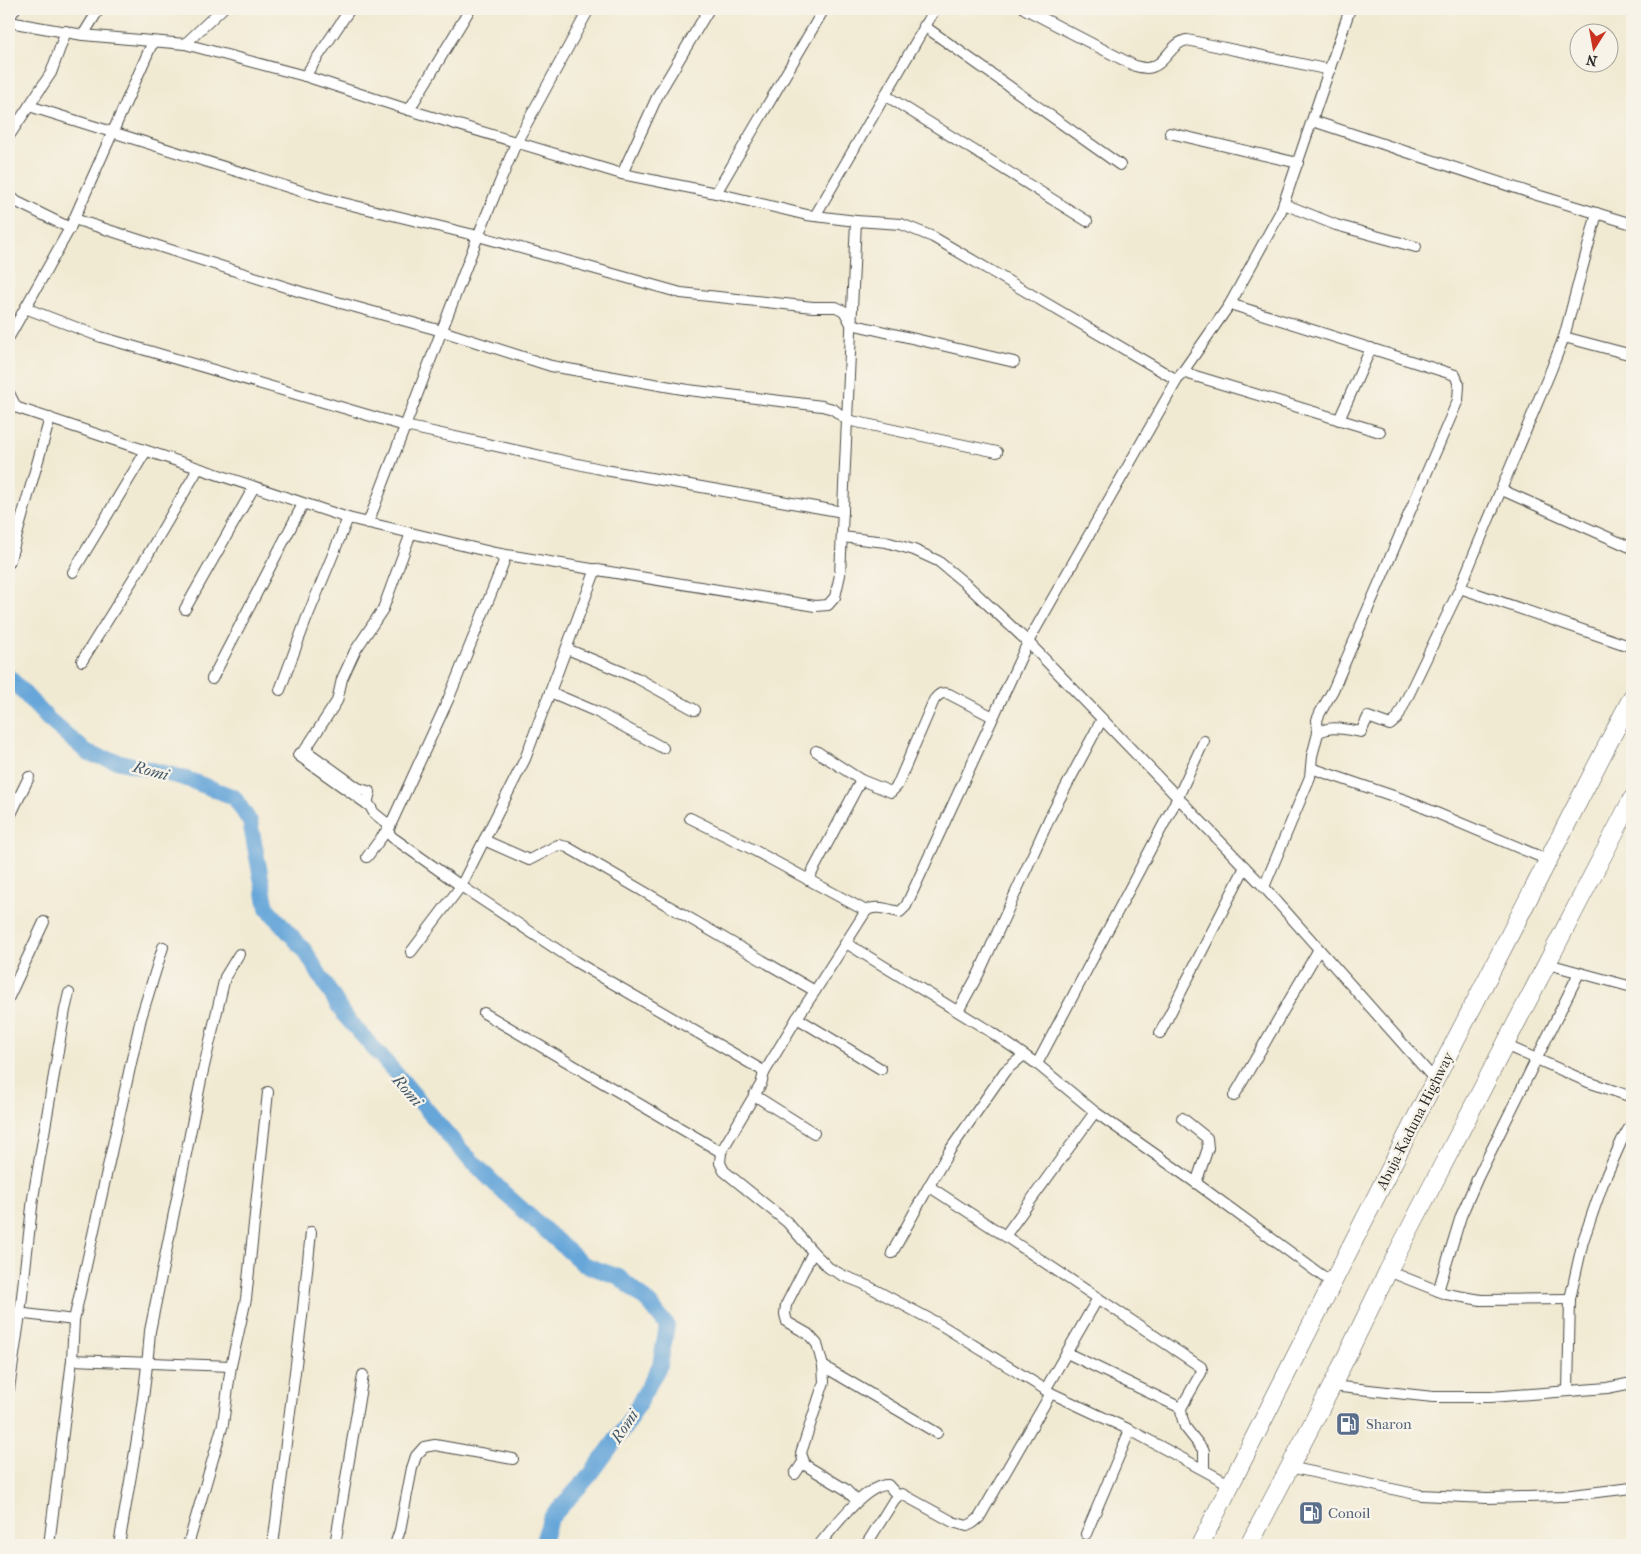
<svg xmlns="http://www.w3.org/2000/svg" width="1641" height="1554" font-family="'IM FELL French Canon',serif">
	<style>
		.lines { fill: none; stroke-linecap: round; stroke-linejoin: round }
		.river { stroke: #66a6d9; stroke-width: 16 }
		.street-casing { stroke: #494844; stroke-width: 12 }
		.highway-casing { stroke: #494844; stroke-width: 19 }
		.street { stroke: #fff; stroke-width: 10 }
		.highway { stroke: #fff; stroke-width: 18 }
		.labels { text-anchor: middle; stroke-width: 5; stroke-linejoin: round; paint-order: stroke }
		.street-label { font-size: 15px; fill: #2b2b2b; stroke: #f7f3e8 }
		.service-label { font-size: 15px; fill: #4e5e75; stroke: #f7f3e8; text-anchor: start }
		.water-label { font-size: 16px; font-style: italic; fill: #405668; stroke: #f7f3e8 }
	</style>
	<rect width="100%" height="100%" fill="#f7f3e8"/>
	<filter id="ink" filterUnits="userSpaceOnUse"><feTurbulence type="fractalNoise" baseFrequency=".02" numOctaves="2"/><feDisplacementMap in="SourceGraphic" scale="10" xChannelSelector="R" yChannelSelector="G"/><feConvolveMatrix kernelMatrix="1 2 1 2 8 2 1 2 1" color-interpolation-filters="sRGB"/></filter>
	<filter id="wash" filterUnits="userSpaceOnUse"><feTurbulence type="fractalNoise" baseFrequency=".0096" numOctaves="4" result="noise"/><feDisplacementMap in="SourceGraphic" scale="20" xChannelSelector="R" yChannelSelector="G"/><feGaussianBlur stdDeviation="1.12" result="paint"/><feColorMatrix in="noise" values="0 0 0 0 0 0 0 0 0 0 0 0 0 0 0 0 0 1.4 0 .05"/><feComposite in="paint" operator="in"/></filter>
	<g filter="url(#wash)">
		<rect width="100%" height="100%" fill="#f1ead3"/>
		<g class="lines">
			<path class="river" d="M9,677L48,719L89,754L184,778L234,797L250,822L267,908L305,951L344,1015L399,1077L459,1148L504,1193L583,1264L619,1277L650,1304L667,1326L660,1365L628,1423L591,1474L550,1519L542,1545"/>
		</g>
	</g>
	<g filter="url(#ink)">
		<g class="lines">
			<defs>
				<g id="street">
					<path d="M1025,9L1135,66C1139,67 1143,68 1147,68C1165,67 1170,43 1187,40L1330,70"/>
					<path d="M9,18L15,9"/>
					<path d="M9,22L83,35L185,44L305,76L409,110L622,174L716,193L807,215L856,221L901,224L933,237L1177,380"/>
					<path d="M924,26L1120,165"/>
					<path d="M83,35L99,9"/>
					<path d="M185,44L222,9"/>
					<path d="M305,76L350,9"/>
					<path d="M885,95L1087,221"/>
					<path d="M29,106L323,198L478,236L681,293L813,307H836L844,311L851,324L1014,362"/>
					<path d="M409,110L470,9"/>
					<path d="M1313,121L1537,195L1632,224"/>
					<path d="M1170,133L1298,163"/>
					<path d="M9,136L51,73L66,31"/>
					<path d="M622,174L658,95L709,9"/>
					<path d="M716,193L824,9"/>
					<path d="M9,195L17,202L70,228"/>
					<path d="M1284,204L1336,225L1416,247"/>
					<path d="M815,216L935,9"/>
					<path d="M74,219L301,292L442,331L551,366L688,390L822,406L833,409L847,420L997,452"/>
					<path d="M1230,304L1455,375L1459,385L1458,400L1333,690L1320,713L1317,720L1318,733L1312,756L1310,777L1264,887"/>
					<path d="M25,308L101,337L405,426L605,470L843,512"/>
					<path d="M9,337L70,228L151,46L155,42"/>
					<path d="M1564,337L1632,355"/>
					<path d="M1182,372L1380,432"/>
					<path d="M9,393L16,407"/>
					<path d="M9,405L348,518L495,553L815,606L828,605L835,597L840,575L856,221"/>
					<path d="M1339,420L1371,348"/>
					<path d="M1502,490L1632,548"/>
					<path d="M368,523L478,236L516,143L589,9"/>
					<path d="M842,537L886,542L914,550L938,561L967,585L1028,642L1264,887L1435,1080"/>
					<path d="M9,563L50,418"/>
					<path d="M73,572L146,451"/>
					<path d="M1460,588L1632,647"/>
					<path d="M185,609L254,487"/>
					<path d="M567,649L637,678L695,710"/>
					<path d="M82,661L143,563L198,469"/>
					<path d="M212,679L303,504"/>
					<path d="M280,690L306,620L348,518"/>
					<path d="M550,692L597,712L663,748"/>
					<path d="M1318,733C1330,724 1348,730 1361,732L1368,717L1390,725L1397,719L1460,588L1551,370L1564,337L1597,213"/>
					<path d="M305,750L358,788L370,792L367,804L370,806L374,813L390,826"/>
					<path d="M816,751L861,780L891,792L897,786L934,700C939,694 941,692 949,694L993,717"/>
					<path d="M1311,768L1408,801L1548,860"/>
					<path d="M367,804L298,755L305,750L337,701L342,679L355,651L383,609L411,533"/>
					<path d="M9,818L29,777"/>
					<path d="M690,818L750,848L866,911"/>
					<path d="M390,826L388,832L392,837L461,886L576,962L760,1069L764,1073"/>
					<path d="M484,840L529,860L558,845L567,847L815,991"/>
					<path d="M367,857L390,826L448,700L501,569L504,561L501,556L495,553"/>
					<path d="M808,880L861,780"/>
					<path d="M846,943L988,1030L1037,1064L1095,1112L1196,1183L1332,1283"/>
					<path d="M411,952L461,886L525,759L596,569"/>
					<path d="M1548,964L1632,987"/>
					<path d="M9,997L44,922"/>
					<path d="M958,1011L979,973L1050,817L1102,719"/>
					<path d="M484,1013L721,1152"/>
					<path d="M797,1018L881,1069"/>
					<path d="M1160,1033L1245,867"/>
					<path d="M1505,1045L1588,1082L1632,1097"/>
					<path d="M1024,1055L1005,1071L950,1150L930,1184L933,1189L1005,1236L1201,1367L1202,1370L1201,1373L1181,1408L1182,1417L1185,1427L1204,1451V1469"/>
					<path d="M1037,1064L1178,797L1204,741"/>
					<path d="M754,1095L814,1133"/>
					<path d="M1234,1096L1319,949"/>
					<path d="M1182,1118L1207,1138L1208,1148L1196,1183"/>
					<path d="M1005,1236L1095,1112"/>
					<path d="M813,1252L786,1305L785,1314L787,1322L808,1334L817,1344L823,1366L824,1382L801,1453L805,1465L845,1489L857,1501"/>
					<path d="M892,1253L930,1184"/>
					<path d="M1388,1271L1446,1294L1481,1300L1570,1299"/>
					<path d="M1438,1291L1461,1216L1478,1177L1579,973"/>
					<path d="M9,1312L74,1320"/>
					<path d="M1067,1353L1181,1408"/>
					<path d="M72,1360L231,1366"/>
					<path d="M823,1366L937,1433"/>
					<path d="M1332,1386L1433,1397H1491L1607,1388L1632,1383"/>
					<path d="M9,1389L20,1314L33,1198L65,1010L69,993"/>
					<path d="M1045,1390L1098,1298"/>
					<path d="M1568,1391L1570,1299L1583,1241L1603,1183L1622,1140L1632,1123"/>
					<path d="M1289,1467L1420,1495L1487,1498L1563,1496L1632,1488"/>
					<path d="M795,1474L803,1462"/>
					<path d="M1231,1485L1130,1430L1051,1393L941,1325L862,1283L844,1276L829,1268L813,1252L787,1222L724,1171L720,1163L721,1152L761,1084L764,1073L797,1018L815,991L866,911C875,904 889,910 900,912L906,906L1028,642L1177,380L1230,304L1281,211L1350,9"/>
					<path d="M1086,1534L1130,1430"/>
					<path d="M49,1545L72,1360L74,1320L141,1018L163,947"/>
					<path d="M119,1545C131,1474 145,1403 150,1331L202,1075L225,977L239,954"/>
					<path d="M188,1545L223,1424L231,1366L246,1299L268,1092"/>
					<path d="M273,1545L303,1309L311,1232"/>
					<path d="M335,1545L363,1375"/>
					<path d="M395,1545L400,1530L412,1468L416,1456L424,1447L435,1445L513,1459"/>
					<path d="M819,1545C833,1528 866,1484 888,1485L898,1496"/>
					<path d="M866,1545L894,1500L898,1496L902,1494L953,1522L967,1526L973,1523L979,1518L1051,1393"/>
				</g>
				<g id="highway">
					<path d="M1200,1545L1435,1080L1632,697"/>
					<path d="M1249,1545L1332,1386L1388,1271L1632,799"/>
				</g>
			</defs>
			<use href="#street" class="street-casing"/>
			<use href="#highway" class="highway-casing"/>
			<use href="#street" class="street"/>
			<use href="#highway" class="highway"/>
		</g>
	</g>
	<defs>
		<symbol id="fuel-square" viewBox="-11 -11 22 22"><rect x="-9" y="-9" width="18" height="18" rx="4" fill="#5c6f8a" stroke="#f7f3e8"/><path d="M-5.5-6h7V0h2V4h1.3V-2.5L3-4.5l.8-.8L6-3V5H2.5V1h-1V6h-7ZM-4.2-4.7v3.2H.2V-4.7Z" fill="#fff"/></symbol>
	</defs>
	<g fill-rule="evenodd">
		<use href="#fuel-square" x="1334" y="1410" width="28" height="28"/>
		<use href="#fuel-square" x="1297" y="1499" width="28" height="28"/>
	</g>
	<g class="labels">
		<g class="street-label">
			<text transform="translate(1415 1121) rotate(-63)" y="5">Abuja-Kaduna Highway</text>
		</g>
		<g class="service-label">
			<text x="1366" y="1429">Sharon</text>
			<text x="1328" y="1518">Conoil</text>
		</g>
		<g class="water-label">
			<text transform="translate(151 770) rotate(15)" y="6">Romi</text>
			<text transform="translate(408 1090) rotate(49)" y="6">Romi</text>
			<text transform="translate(624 1426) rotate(-57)" y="6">Romi</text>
		</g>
	</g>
	<rect width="1641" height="1554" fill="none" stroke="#f7f3e8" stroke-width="30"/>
	<g transform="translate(1594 48) rotate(191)"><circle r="24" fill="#f7f3e8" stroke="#a5a39c"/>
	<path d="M0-4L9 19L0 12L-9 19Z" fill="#c8321e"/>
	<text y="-8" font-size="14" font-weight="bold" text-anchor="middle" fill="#2b2b2b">N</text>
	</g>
</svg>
